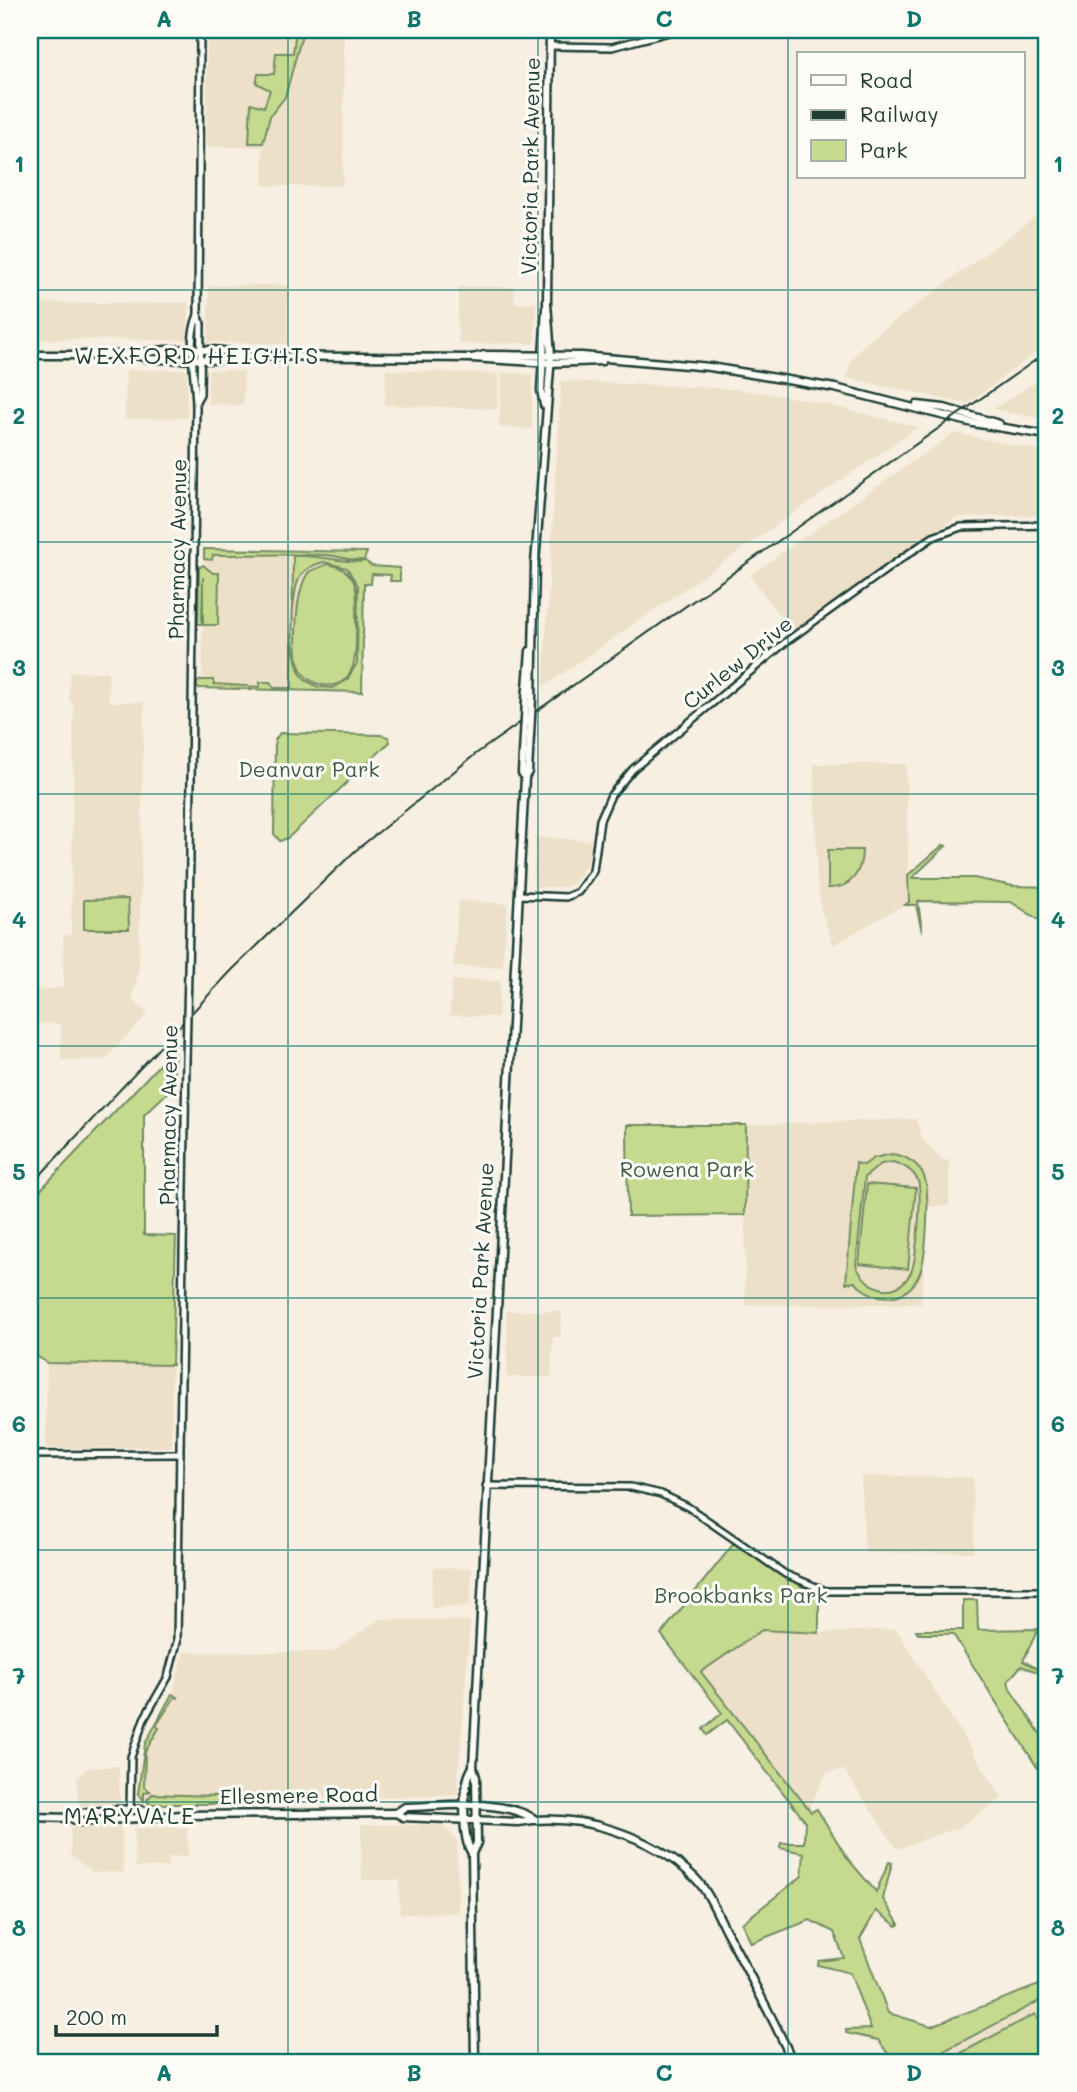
<svg xmlns="http://www.w3.org/2000/svg" width="1077" height="2092" font-family="Mali,sans-serif">
	<style>
		.built { fill: #ede0c8 }
		.green { fill: #c5da8f; stroke: #728c62; stroke-width: 2; fill-rule: evenodd }
		.lines { fill: none; stroke-linecap: round; stroke-linejoin: round }
		.tertiary-casing { stroke: #1f3d34; stroke-width: 10 }
		.secondary-casing { stroke: #1f3d34; stroke-width: 11 }
		.tertiary { stroke: #fdfcf7; stroke-width: 5 }
		.secondary { stroke: #fdfcf7; stroke-width: 6 }
		.rail { stroke: #1f3d34; stroke-width: 2 }
		.tertiary-bridge-casing { stroke: #1f3d34; stroke-width: 10; stroke-linecap: butt }
		.secondary-bridge-casing { stroke: #1f3d34; stroke-width: 11; stroke-linecap: butt }
		.tertiary-bridge { stroke: #fdfcf7; stroke-width: 5 }
		.secondary-bridge { stroke: #fdfcf7; stroke-width: 6 }
		.grid { fill: none; stroke: #0f766e; stroke-width: 2; stroke-opacity: 0.55 }
		.labels { text-anchor: middle; stroke-width: 6; stroke-linejoin: round; paint-order: stroke }
		.street-label { font-size: 21px; fill: #1f3d34; stroke: #fdfcf7 }
		.park-label { font-size: 21px; fill: #405c46; stroke: #fdfcf7 }
		.neighbourhood-label { font-size: 23px; letter-spacing: 2px; fill: #1f3d34; stroke: #fdfcf7 }
		.neatline { fill: none; stroke: #0f766e; stroke-width: 2.5 }
		.grid-label { font-size: 23px; text-anchor: middle; font-weight: bold; fill: #0f766e }
	</style>
	<rect width="100%" height="100%" fill="#f6efe2"/>
	<filter id="ink" filterUnits="userSpaceOnUse"><feTurbulence type="fractalNoise" baseFrequency=".0143" numOctaves="2"/><feDisplacementMap in="SourceGraphic" scale="14" xChannelSelector="R" yChannelSelector="G"/><feConvolveMatrix kernelMatrix="1 2 1 2 8 2 1 2 1" color-interpolation-filters="sRGB"/></filter>
	<g filter="url(#ink)">
		<g class="built">
			<path d="M207,30H344L343,186H263V147H207Z"/>
			<path d="M1047,208V344L967,404L847,378L851,361L863,345Z"/>
			<path d="M288,285V344L208,342L209,286Z"/>
			<path d="M458,287H514L515,303H536L535,343L458,344Z"/>
			<path d="M30,303H189L187,340L30,339Z"/>
			<path d="M126,370H187V418L125,419Z"/>
			<path d="M208,370L244,371L243,405L208,404Z"/>
			<path d="M386,370L499,374L497,409L385,405Z"/>
			<path d="M502,372L532,375V429L499,427Z"/>
			<path d="M1047,375V420L993,409Z"/>
			<path d="M561,381L734,389L803,399L918,427L543,687Z"/>
			<path d="M954,433L1047,452V515L957,517L791,632L750,575Z"/>
			<path d="M204,549L364,552L362,692L202,688Z"/>
			<path d="M70,672H108L109,702H144L139,967L132,999L148,1014L104,1060H61V1024L33,1023L34,990L64,988L63,936L71,935L74,703L69,702Z"/>
			<path d="M814,764H906L909,902L833,945L821,909L817,875Z"/>
			<path d="M536,837L593,841L587,864L573,884L566,887H533Z"/>
			<path d="M459,900L508,904L502,967L453,966Z"/>
			<path d="M452,980L500,981L498,1017L450,1015Z"/>
			<path d="M916,1119L922,1139L941,1159L949,1161V1206H929L921,1304L745,1305L746,1125Z"/>
			<path d="M507,1311H562L560,1337H553L551,1377H507Z"/>
			<path d="M47,1363L172,1365L171,1447L46,1448Z"/>
			<path d="M861,1476L973,1477L974,1552L865,1553Z"/>
			<path d="M433,1567L472,1569L470,1606L431,1608Z"/>
			<path d="M380,1619L470,1621L457,1795L137,1804L138,1770L147,1742L170,1701L184,1652H332Z"/>
			<path d="M896,1629L1002,1798L960,1827L897,1849L844,1770L827,1772L809,1808L701,1671L762,1630L819,1633Z"/>
			<path d="M119,1766L120,1803L78,1806L77,1778L87,1768Z"/>
			<path d="M361,1825H442L457,1840L458,1913L400,1914L399,1880H362Z"/>
			<path d="M121,1827L124,1872H93L71,1856L70,1828Z"/>
			<path d="M187,1827L188,1856L169,1857L168,1867H135L134,1828Z"/>
			<path d="M1047,1997V2062H923Z"/>
		</g>
		<g class="green">
			<path d="M296,30L303,31L285,97L270,116L263,143H249L251,103L264,107L270,90L256,83L258,74H274L276,53H293Z"/>
			<path d="M204,549L364,552H367L364,560C350,562 339,555 325,555C288,554 251,555 213,555L212,560L204,559Z"/>
			<path d="M293,556C311,554 358,565 365,561L372,566L400,568V581H390L391,575L372,574L371,584H364L362,692L197,688V682L201,680H213L214,684L260,687V682H270L274,688H292ZM324,562L347,568L358,586L357,663L347,680L333,688L318,687L305,680C289,665 289,593 301,575C307,567 315,564 324,562Z"/>
			<path d="M328,564C339,566 349,571 354,582C359,593 356,608 356,620C356,644 361,691 322,685C313,683 305,678 301,670C292,652 295,584 310,571Z"/>
			<path d="M203,565L213,573H219L218,625H203V577L202,624H198L199,568Z"/>
			<path d="M280,733L381,735L388,737L390,742L288,838L280,841L274,834L275,740Z"/>
			<path d="M943,845L946,846L912,878H974L1013,886L1047,887V925L1011,902L918,901L922,932L916,905H905L909,902L908,875Z"/>
			<path d="M828,850H862C862,871 852,889 828,888Z"/>
			<path d="M128,899L129,929H84V900Z"/>
			<path d="M175,1048L173,1087L144,1115V1235L176,1236L172,1365L47,1363L30,1351V1201Z"/>
			<path d="M627,1125H746L745,1215L628,1216Z"/>
			<path d="M892,1154C905,1156 916,1161 923,1174C931,1189 927,1261 918,1277C905,1303 873,1302 855,1282L846,1283L856,1163L864,1165L874,1158ZM893,1162C904,1165 913,1170 918,1181C922,1193 917,1264 910,1274C895,1301 865,1288 856,1265L865,1177L881,1164Z"/>
			<path d="M867,1184L916,1188L908,1269L859,1264Z"/>
			<path d="M735,1542L819,1598V1633L762,1630L701,1672L811,1812L817,1809L848,1859L876,1892L889,1862L892,1863L883,1899L899,1924L897,1926L876,1911L860,1939L888,2013L931,2026L1047,1982V1997L923,2062H894L878,2040L846,2033V2030L871,2029L850,1973L818,1965L819,1961L844,1958L834,1932L810,1920L751,1943L742,1923L802,1876L804,1853L780,1848L781,1843H804L805,1821L727,1720L707,1735L703,1729L722,1713L661,1634Z"/>
			<path d="M963,1600H977L978,1630L1038,1629L1023,1661L1044,1672L1043,1674L1021,1666L1008,1681L1010,1689L1047,1744V1783L953,1634H918L916,1630H963Z"/>
			<path d="M172,1694L179,1698L175,1697L156,1726L159,1728L145,1752L144,1787L150,1791L144,1793V1800L138,1794L145,1744Z"/>
			<path d="M152,1794L249,1797L251,1794L254,1804H149L147,1800Z"/>
			<path d="M1035,2014L1047,2038V2058L1038,2062H966L961,2053Z"/>
		</g>
		<g class="lines">
			<defs>
				<g id="tertiary">
					<path d="M685,30H759"/>
					<path d="M550,46L612,47L677,30"/>
					<path d="M196,401L200,394L201,323L198,315L200,30"/>
					<path d="M519,895L566,897L578,892L593,871L600,820L611,795L633,769L787,641L905,556L933,537L961,527L1047,525"/>
					<path d="M189,928L196,407C196,379 186,342 198,315"/>
					<path d="M30,1455L180,1454"/>
					<path d="M486,1486L631,1487L661,1494L688,1507L785,1574L826,1591H1047"/>
					<path d="M130,1813L131,1757L144,1719L168,1677L177,1642L186,1059"/>
				</g>
				<g id="secondary">
					<path d="M30,355H137L149,359L236,360L243,356"/>
					<path d="M137,355C154,348 227,347 243,356L472,358L550,363L602,361"/>
					<path d="M472,358L485,355L582,356L710,367L835,388L973,423L1047,435"/>
					<path d="M544,405L541,390L546,308"/>
					<path d="M917,405L944,408L999,424"/>
					<path d="M532,699L535,564L551,355L547,303L550,30"/>
					<path d="M526,701L530,651"/>
					<path d="M524,735L522,773L525,777"/>
					<path d="M396,1813L405,1807C445,1806 497,1798 533,1818"/>
					<path d="M30,1817L72,1818L78,1822L183,1815L396,1813L403,1817L518,1822C580,1812 651,1835 695,1878C708,1891 717,1913 725,1929C749,1973 772,2017 793,2062"/>
					<path d="M72,1818L78,1813C102,1812 140,1804 161,1816"/>
					<path d="M472,1853C461,1838 462,1782 473,1767"/>
					<path d="M475,2062L472,1853L477,1843L476,1777L473,1767L525,777L528,772L530,735"/>
				</g>
			</defs>
			<use href="#tertiary" class="tertiary-casing"/>
			<use href="#secondary" class="secondary-casing"/>
			<use href="#tertiary" class="tertiary"/>
			<use href="#secondary" class="secondary"/>
			<path class="rail" d="M30,1186L231,971L355,851L477,753L1047,352"/>
			<defs>
				<path id="tertiary-bridge" d="M186,1059L189,928"/>
				<g id="secondary-bridge">
					<path d="M524,735L526,701"/>
					<path d="M530,735L532,699"/>
				</g>
			</defs>
			<use href="#tertiary-bridge" class="tertiary-bridge-casing"/>
			<use href="#secondary-bridge" class="secondary-bridge-casing"/>
			<use href="#tertiary-bridge" class="tertiary-bridge"/>
			<use href="#secondary-bridge" class="secondary-bridge"/>
		</g>
	</g>
	<path class="grid" d="M288,30V2062M538,30V2062M788,30V2062M30,290H1047M30,542H1047M30,794H1047M30,1046H1047M30,1298H1047M30,1550H1047M30,1802H1047"/>
	<g class="labels">
		<g class="street-label">
			<text transform="translate(531 166) rotate(-89)" y="7">Victoria Park Avenue</text>
			<text transform="translate(178 549) rotate(-89)" y="7">Pharmacy Avenue</text>
			<text transform="translate(738 663) rotate(-39)" y="7">Curlew Drive</text>
			<text transform="translate(169 1115) rotate(-89)" y="7">Pharmacy Avenue</text>
			<text transform="translate(481 1271) rotate(-87)" y="7">Victoria Park Avenue</text>
			<text transform="translate(299 1796) rotate(-1)" y="7">Ellesmere Road</text>
		</g>
		<g class="park-label">
			<text x="309" y="777">Deanvar Park</text>
			<text x="687" y="1177">Rowena Park</text>
			<text x="741" y="1603">Brookbanks Park</text>
		</g>
		<g class="neighbourhood-label">
			<text x="197" y="364">WEXFORD HEIGHTS</text>
			<text x="130" y="1824">MARYVALE</text>
		</g>
	</g>
	<rect width="1077" height="2092" fill="none" stroke="#fdfcf7" stroke-width="77"/>
	<rect x="797" y="52" width="228" height="126" fill="#fdfcf7" stroke="#a4b0a9" stroke-width="2"/>
	<rect x="811" y="75" width="35" height="10" fill="#fdfcf7" stroke="#a4b0a9" stroke-width="2"/>
	<text x="860" y="88" font-size="21" fill="#1f3d34">Road</text>
	<rect x="811" y="110" width="35" height="10" fill="#1f3d34" stroke="#a4b0a9" stroke-width="2"/>
	<text x="860" y="122" font-size="21" fill="#1f3d34">Railway</text>
	<rect x="811" y="140" width="35" height="21" fill="#c5da8f" stroke="#a4b0a9" stroke-width="2"/>
	<text x="860" y="158" font-size="21" fill="#1f3d34">Park</text>
	<path d="M56 2025v10h161v-10" fill="none" stroke="#1f3d34" stroke-width="3.5"/>
	<text x="66" y="2025" font-size="21" fill="#1f3d34" stroke="#fdfcf7" stroke-width="5" paint-order="stroke">200 m</text>
	<rect x="38" y="38" width="1000" height="2016" class="neatline"/>
	<g class="grid-label">
		<text x="164" y="27">A</text>
		<text x="414" y="27">B</text>
		<text x="664" y="27">C</text>
		<text x="914" y="27">D</text>
		<text x="19" y="172">1</text>
		<text x="1058" y="172">1</text>
		<text x="19" y="424">2</text>
		<text x="1058" y="424">2</text>
		<text x="19" y="676">3</text>
		<text x="1058" y="676">3</text>
		<text x="19" y="928">4</text>
		<text x="1058" y="928">4</text>
		<text x="19" y="1180">5</text>
		<text x="1058" y="1180">5</text>
		<text x="19" y="1432">6</text>
		<text x="1058" y="1432">6</text>
		<text x="19" y="1684">7</text>
		<text x="1058" y="1684">7</text>
		<text x="19" y="1936">8</text>
		<text x="1058" y="1936">8</text>
		<text x="164" y="2081">A</text>
		<text x="414" y="2081">B</text>
		<text x="664" y="2081">C</text>
		<text x="914" y="2081">D</text>
	</g>
</svg>
